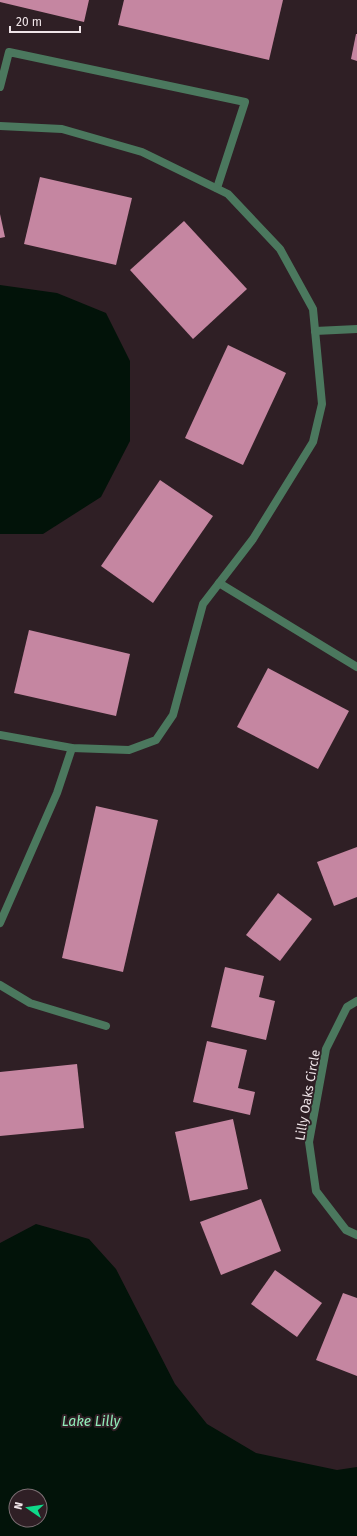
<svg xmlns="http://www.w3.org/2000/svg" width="357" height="1536" font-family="'Fira Sans',sans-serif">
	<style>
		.water { fill: #021309; fill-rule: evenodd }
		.building { fill: #c586a1 }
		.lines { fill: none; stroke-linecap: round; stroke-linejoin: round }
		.service { stroke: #4b785e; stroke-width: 8 }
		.minor { stroke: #4b785e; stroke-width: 8 }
		.labels { text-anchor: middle; stroke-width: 4; stroke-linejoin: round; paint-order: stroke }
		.street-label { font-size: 13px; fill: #efe4e8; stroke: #2f1f25 }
		.water-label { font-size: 14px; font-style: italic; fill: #91ecb9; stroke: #2f1f25 }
	</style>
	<rect width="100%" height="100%" fill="#2f1f25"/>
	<g class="water">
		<path d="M0,285L57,293L106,313L130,361V441L101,497L43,534H0Z"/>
		<path d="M36,1224L89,1239L116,1269L175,1384L207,1424L256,1453L337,1470L357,1467V1536H0V1243ZM16,1496H40V1520H16Z"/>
	</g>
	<g class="building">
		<path d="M0,0H89L84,22L0,2Z"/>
		<path d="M124,0H283L269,60L118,25Z"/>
		<path d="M356,34H357V61L351,59Z"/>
		<path d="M40,177L132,198L116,265L24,244Z"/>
		<path d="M0,214L5,237L0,238Z"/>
		<path d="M184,221L247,289L193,339L130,270Z"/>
		<path d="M228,345L286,373L243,465L185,438Z"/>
		<path d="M160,480L213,516L153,603L101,566Z"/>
		<path d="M29,630L130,654L116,716L14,693Z"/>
		<path d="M268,668L349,711L318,769L237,727Z"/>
		<path d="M96,806L158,820L123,972L62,958Z"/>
		<path d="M357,847V897L334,906L317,862Z"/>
		<path d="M278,893L312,919L280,961L246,935Z"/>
		<path d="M225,967L264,976L259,997L275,1001L266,1040L211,1027Z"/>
		<path d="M207,1041L247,1050L238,1088L255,1092L250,1115L193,1102Z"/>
		<path d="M77,1064L84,1128L0,1136V1072Z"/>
		<path d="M233,1119L248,1189L190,1201L175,1132Z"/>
		<path d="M261,1199L281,1251L221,1275L200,1222Z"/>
		<path d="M275,1270L322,1303L297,1337L251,1304Z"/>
		<path d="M343,1293L357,1298V1376L316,1360Z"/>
	</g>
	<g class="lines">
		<g class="service">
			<path d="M315,331L357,329"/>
			<path d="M219,583L357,667"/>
		</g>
		<g class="minor">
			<path d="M0,87L9,52L245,102L217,188"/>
			<path d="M0,126L62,129L142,152L228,194L280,249L313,309L322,404L313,442L253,539L203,604L173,715L156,740L129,750L72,748L0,735"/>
			<path d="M0,923L57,793L72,748"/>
			<path d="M0,985L30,1003L106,1026"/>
			<path d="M357,1001L347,1007L326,1049L309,1142L316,1191L346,1230L357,1235"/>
		</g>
	</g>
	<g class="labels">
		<g class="street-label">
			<text transform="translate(307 1095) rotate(-80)" y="5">Lilly Oaks Circle</text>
		</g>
		<g class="water-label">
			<text x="91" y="1426">Lake Lilly</text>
		</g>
	</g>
	<g transform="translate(28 1508) rotate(283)"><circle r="19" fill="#2f1f25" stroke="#7c6e73"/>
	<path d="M0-3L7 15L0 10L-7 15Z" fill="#0fd98a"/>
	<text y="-6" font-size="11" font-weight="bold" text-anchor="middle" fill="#efe4e8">N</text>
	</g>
	<path d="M10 26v6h70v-6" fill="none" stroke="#efe4e8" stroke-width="2"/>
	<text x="16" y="26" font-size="12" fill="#efe4e8" stroke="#2f1f25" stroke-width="3" paint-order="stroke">20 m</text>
</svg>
